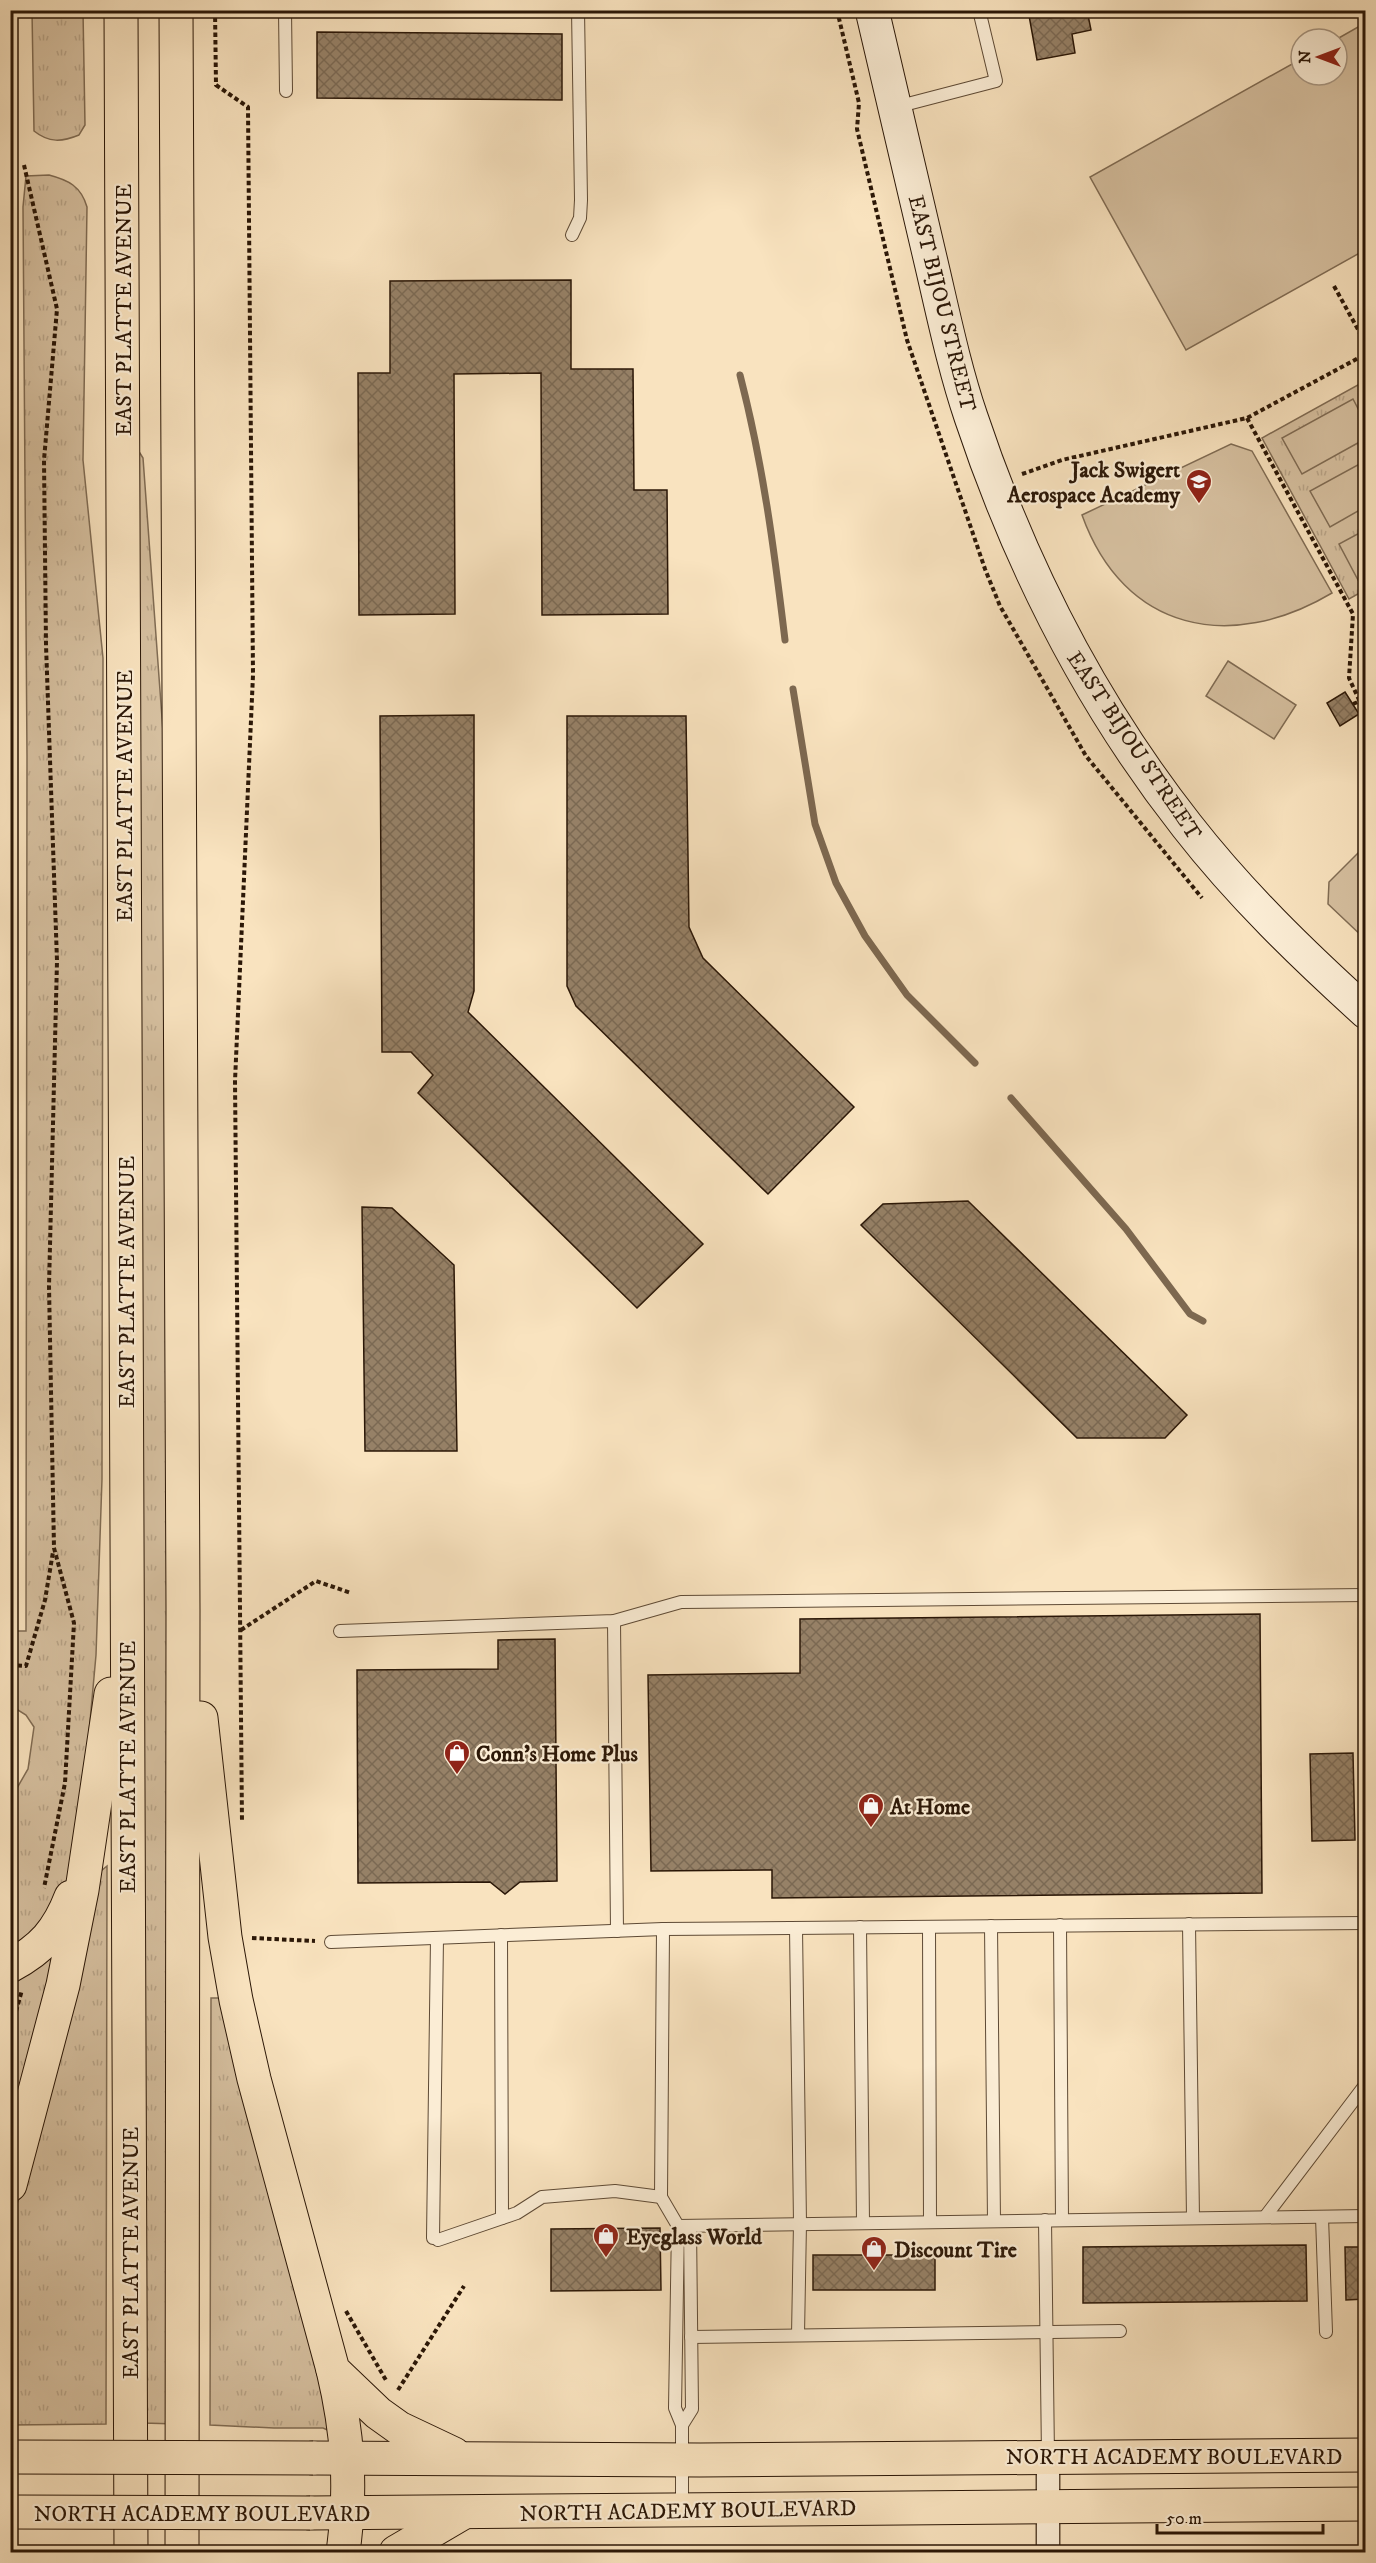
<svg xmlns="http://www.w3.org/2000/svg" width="1376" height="2563" font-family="'IM FELL DW Pica',serif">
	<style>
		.grass { fill: url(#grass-tufts); stroke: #806c54; stroke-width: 1.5 }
		.pitch { fill: #d6c0a0; stroke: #806c54; stroke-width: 1.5 }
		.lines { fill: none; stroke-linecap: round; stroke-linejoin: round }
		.stream { stroke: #7d6850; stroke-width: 7 }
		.building { fill: url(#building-cross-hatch); stroke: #2b1707; stroke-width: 1.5 }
		.lane-casing { stroke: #5e4a35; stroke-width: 14 }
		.street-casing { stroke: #5e4a35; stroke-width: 25 }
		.secondary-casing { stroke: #2b1707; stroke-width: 35 }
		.highway-casing { stroke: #2b1707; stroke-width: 35 }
		.path { stroke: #2b1707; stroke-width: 4; stroke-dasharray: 4.5 3; stroke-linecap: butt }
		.lane { stroke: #fbedd5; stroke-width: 12 }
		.street { stroke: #fbedd5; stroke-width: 22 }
		.secondary { stroke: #fbedd5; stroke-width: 33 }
		.highway { stroke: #f9e3bf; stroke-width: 33 }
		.highway-bridge-casing { stroke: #2b1707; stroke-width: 35; stroke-linecap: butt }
		.highway-bridge { stroke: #f9e3bf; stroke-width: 33 }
		.labels { text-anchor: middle; stroke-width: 4.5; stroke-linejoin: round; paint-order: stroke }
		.street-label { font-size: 22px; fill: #2b1707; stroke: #fbedd5 }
		.poi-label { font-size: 22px; font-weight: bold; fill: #2b1707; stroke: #fbedd5; text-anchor: start }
	</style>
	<defs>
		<pattern id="grass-tufts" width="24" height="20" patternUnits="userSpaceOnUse" patternTransform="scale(1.5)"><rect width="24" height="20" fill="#d6c0a0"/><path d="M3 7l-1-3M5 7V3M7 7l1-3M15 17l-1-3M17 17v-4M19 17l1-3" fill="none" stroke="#b8a488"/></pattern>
		<pattern id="building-cross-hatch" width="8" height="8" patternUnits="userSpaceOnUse" patternTransform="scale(1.5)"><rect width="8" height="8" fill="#968167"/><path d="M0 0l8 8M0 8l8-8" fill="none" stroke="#7b6953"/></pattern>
	</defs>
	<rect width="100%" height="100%" fill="#f9e3bf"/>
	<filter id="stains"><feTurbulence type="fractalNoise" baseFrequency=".00333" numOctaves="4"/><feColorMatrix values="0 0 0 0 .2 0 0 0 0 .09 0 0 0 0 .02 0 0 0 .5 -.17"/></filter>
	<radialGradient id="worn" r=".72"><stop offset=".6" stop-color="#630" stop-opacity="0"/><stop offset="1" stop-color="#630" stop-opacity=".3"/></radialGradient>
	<g class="grass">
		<path d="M32,11H83L85,125L79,135C62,142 49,143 34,131Z"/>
		<path d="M49,175C68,180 81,186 87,207L83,460L103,658L102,1479L96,1655L81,1821L61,1931L11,2123V1820L17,1788L28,1769L34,1727L26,1715L10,1705L11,1631H26L27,757L23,207L26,176Z"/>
		<path d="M1365,381V590L1349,599L1262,438Z"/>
		<path d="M138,450L143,458L168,800L177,2424L143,2423Z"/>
		<path d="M107,1866L106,2424L11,2425V2222L37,2144L101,1871Z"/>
		<path d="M211,1998H221L329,2382L330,2431L323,2428H274L210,2425Z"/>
	</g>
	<g class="pitch">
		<path d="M1365,23V250L1186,350L1090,177L1301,59V75H1337V39Z"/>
		<path d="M1353,399L1365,422V439L1302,474L1282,438Z"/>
		<path d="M1231,444L1252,451L1332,593C1231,653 1124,632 1082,515Z"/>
		<path d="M1365,461V507L1330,527L1310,491Z"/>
		<path d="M1365,530V576L1358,580L1339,544Z"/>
		<path d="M1228,661L1296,705L1274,739L1206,696Z"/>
		<path d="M1365,846V939L1328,904L1329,882Z"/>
	</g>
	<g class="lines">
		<g class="stream">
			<path d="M740,375C763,464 774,548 785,640"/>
			<path d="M793,689L815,824L836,883L865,936L907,995L975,1063"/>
			<path d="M1011,1098L1126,1229L1190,1314L1203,1321"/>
		</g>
	</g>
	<g class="building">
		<path d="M1028,10H1087L1091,30L1072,34L1075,53L1037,60Z"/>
		<path d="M317,32L562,34V100L317,98Z"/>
		<path d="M571,280V369H633L634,490H667L668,614L542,615L541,373L454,374L455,614L359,615L358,373H390V281Z"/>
		<path d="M1345,692L1359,714L1340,726L1327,703Z"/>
		<path d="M474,715V991L468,1012L703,1244L637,1308L418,1093L433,1075L411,1052H382L380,716Z"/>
		<path d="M567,716H686L689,927L703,958L854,1107L768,1194L576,1006L567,986Z"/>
		<path d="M968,1201L1187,1415L1165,1438H1077L861,1225L883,1204Z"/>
		<path d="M362,1207L392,1208L454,1265L457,1451H365Z"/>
		<path d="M1260,1614L1262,1893L772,1898V1870L651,1871L648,1675L800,1673V1619Z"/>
		<path d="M555,1639L557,1881L520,1882L505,1894L490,1882L358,1883L357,1670L498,1669V1640Z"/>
		<path d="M1353,1753L1355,1840L1312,1841L1310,1754Z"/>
		<path d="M660,2228L661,2290L551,2291V2229Z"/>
		<path d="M1306,2245L1307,2301L1083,2303V2247Z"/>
		<path d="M1345,2247H1365V2299L1346,2300Z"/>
		<rect x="813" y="2255" width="122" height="35"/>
	</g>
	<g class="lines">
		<defs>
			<g id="lane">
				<path d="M285,10L286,91"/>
				<path d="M896,107L996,81L979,10"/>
				<path d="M572,235L580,218L581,200L578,10"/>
				<path d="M614,1621L617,1931"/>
				<path d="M340,1631L614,1621L681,1602L1366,1595"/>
				<path d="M1189,1924L1193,2218"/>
				<path d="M1060,1925L1062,2220"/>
				<path d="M991,1926L994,2221"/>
				<path d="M860,1927L863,2222"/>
				<path d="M929,1927L930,2221"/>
				<path d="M796,1928L800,2223L798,2335"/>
				<path d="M663,1929L661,2197L678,2226L675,2408L682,2425V2507"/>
				<path d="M501,1935L502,2218"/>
				<path d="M331,1942L663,1929L1366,1923"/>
				<path d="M1265,2217L1366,2084"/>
				<path d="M1322,2217L1326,2332"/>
				<path d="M1045,2220L1048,2456"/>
				<path d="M678,2226L1366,2216"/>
				<path d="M433,2238L437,1938"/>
				<path d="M438,2240L517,2213L542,2197L615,2191L661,2197"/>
				<path d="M691,2337L1120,2331"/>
				<path d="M682,2425L692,2409L690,2226"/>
			</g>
			<path id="street" d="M1048,2457V2552"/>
			<path id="secondary" d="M872,10C892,94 911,178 931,262C943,313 954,367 971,417C1020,564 1091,704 1187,826C1240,894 1302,954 1366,1012"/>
			<g id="highway">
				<path d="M121,10L131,2552"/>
				<path d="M176,10L183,1609L182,2552"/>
				<path d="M201,1718L225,1937L236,2000L254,2079L333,2370L378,2413L399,2428L454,2454"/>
				<path d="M10,1966C42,1949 58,1931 71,1897"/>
				<path d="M10,2185L63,1985L82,1890L111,1694"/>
				<path d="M333,2370C348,2433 352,2488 343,2552"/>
				<path d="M313,2458L700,2460L1366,2455"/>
				<path d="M310,2513L1366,2504"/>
				<path d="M396,2552L461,2514"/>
			</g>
		</defs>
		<use href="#lane" class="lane-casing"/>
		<use href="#street" class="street-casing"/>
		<use href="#secondary" class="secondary-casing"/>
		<use href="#highway" class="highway-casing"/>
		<g class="path">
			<path d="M215,10L216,85L248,107L253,675L235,1081L242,1822"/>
			<path d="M837,10L859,103L857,129L907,340L985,569L1000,606L1086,756L1202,898"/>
			<path d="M24,165L57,309L44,460L46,645L57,961L49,1286L54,1548L74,1623L65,1783L44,1888"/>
			<path d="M1334,286L1366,344"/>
			<path d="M1247,418L1353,614L1349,678L1366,715"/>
			<path d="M1022,474L1062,460L1247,418L1366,354"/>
			<path d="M1353,704L1360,701"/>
			<path d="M241,1630L316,1581L351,1593"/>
			<path d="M10,1665L26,1666L45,1600L53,1552"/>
			<path d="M252,1938L315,1941"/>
			<path d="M10,2033L22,1990"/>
			<path d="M346,2311L387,2382"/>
			<path d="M398,2390L464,2286"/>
		</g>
		<use href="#lane" class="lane"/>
		<use href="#street" class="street"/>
		<use href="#secondary" class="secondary"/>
		<use href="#highway" class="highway"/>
		<defs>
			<g id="highway-bridge">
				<path d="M10,2457L313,2458"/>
				<path d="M10,2512L310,2513"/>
			</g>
		</defs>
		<use href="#highway-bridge" class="highway-bridge-casing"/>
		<use href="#highway-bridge" class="highway-bridge"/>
	</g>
	<defs>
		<symbol id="school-pin" viewBox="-11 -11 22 30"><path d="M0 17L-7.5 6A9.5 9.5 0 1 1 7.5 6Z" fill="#8f2418" stroke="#fbedd5"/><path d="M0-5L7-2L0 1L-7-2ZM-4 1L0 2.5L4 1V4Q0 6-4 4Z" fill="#fff"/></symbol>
		<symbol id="shop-pin" viewBox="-11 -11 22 30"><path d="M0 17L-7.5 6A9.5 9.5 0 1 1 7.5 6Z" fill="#8f2418" stroke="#fbedd5"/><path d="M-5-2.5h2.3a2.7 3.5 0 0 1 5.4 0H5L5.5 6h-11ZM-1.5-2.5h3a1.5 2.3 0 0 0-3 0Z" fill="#fff"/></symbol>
	</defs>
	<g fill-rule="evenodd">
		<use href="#school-pin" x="1184" y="467" width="30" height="40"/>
		<use href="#shop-pin" x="442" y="1738" width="30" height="40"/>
		<use href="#shop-pin" x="856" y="1791" width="30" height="40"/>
		<use href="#shop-pin" x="591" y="2221" width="30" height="40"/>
		<use href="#shop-pin" x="859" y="2234" width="30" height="40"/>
	</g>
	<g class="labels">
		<g class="street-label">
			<text transform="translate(943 303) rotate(76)" y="8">EAST BIJOU STREET</text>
			<text transform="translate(123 310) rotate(-90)" y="8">EAST PLATTE AVENUE</text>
			<text transform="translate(1135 745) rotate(56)" y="8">EAST BIJOU STREET</text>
			<text transform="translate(124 796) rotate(-90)" y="8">EAST PLATTE AVENUE</text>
			<text transform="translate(126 1282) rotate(-90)" y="8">EAST PLATTE AVENUE</text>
			<text transform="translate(127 1767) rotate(-90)" y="8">EAST PLATTE AVENUE</text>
			<text transform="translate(130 2253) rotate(-90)" y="8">EAST PLATTE AVENUE</text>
			<text x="1174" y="2464">NORTH ACADEMY BOULEVARD</text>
			<text transform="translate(688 2510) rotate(-1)" y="8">NORTH ACADEMY BOULEVARD</text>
			<text x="202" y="2521">NORTH ACADEMY BOULEVARD</text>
		</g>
		<g class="poi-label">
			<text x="1180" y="477" text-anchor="end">Jack Swigert<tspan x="1180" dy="25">Aerospace Academy</tspan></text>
			<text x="476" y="1761">Conn's Home Plus</text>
			<text x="890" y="1814">At Home</text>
			<text x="626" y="2244">Eyeglass World</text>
			<text x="894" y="2257">Discount Tire</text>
		</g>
	</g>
	<rect width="1376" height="2563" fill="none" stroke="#f9e3bf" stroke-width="36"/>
	<rect x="12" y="12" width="1352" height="2539" fill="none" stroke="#2b1707" stroke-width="3"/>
	<rect x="18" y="18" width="1340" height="2527" fill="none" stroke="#2b1707" stroke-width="1.5"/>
	<g transform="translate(1319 57) rotate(270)"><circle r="28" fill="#fbedd5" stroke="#a89783" stroke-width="1.5"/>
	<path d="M0-4.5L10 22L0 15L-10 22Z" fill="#8f2418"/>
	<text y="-9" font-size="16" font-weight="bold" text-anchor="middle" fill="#2b1707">N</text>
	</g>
	<path d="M1157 2524v9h166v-9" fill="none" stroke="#2b1707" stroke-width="3"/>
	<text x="1166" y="2524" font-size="18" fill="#2b1707" stroke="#fbedd5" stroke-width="4.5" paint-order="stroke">50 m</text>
	<rect width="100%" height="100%" filter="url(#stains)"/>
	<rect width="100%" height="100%" fill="url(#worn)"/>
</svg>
